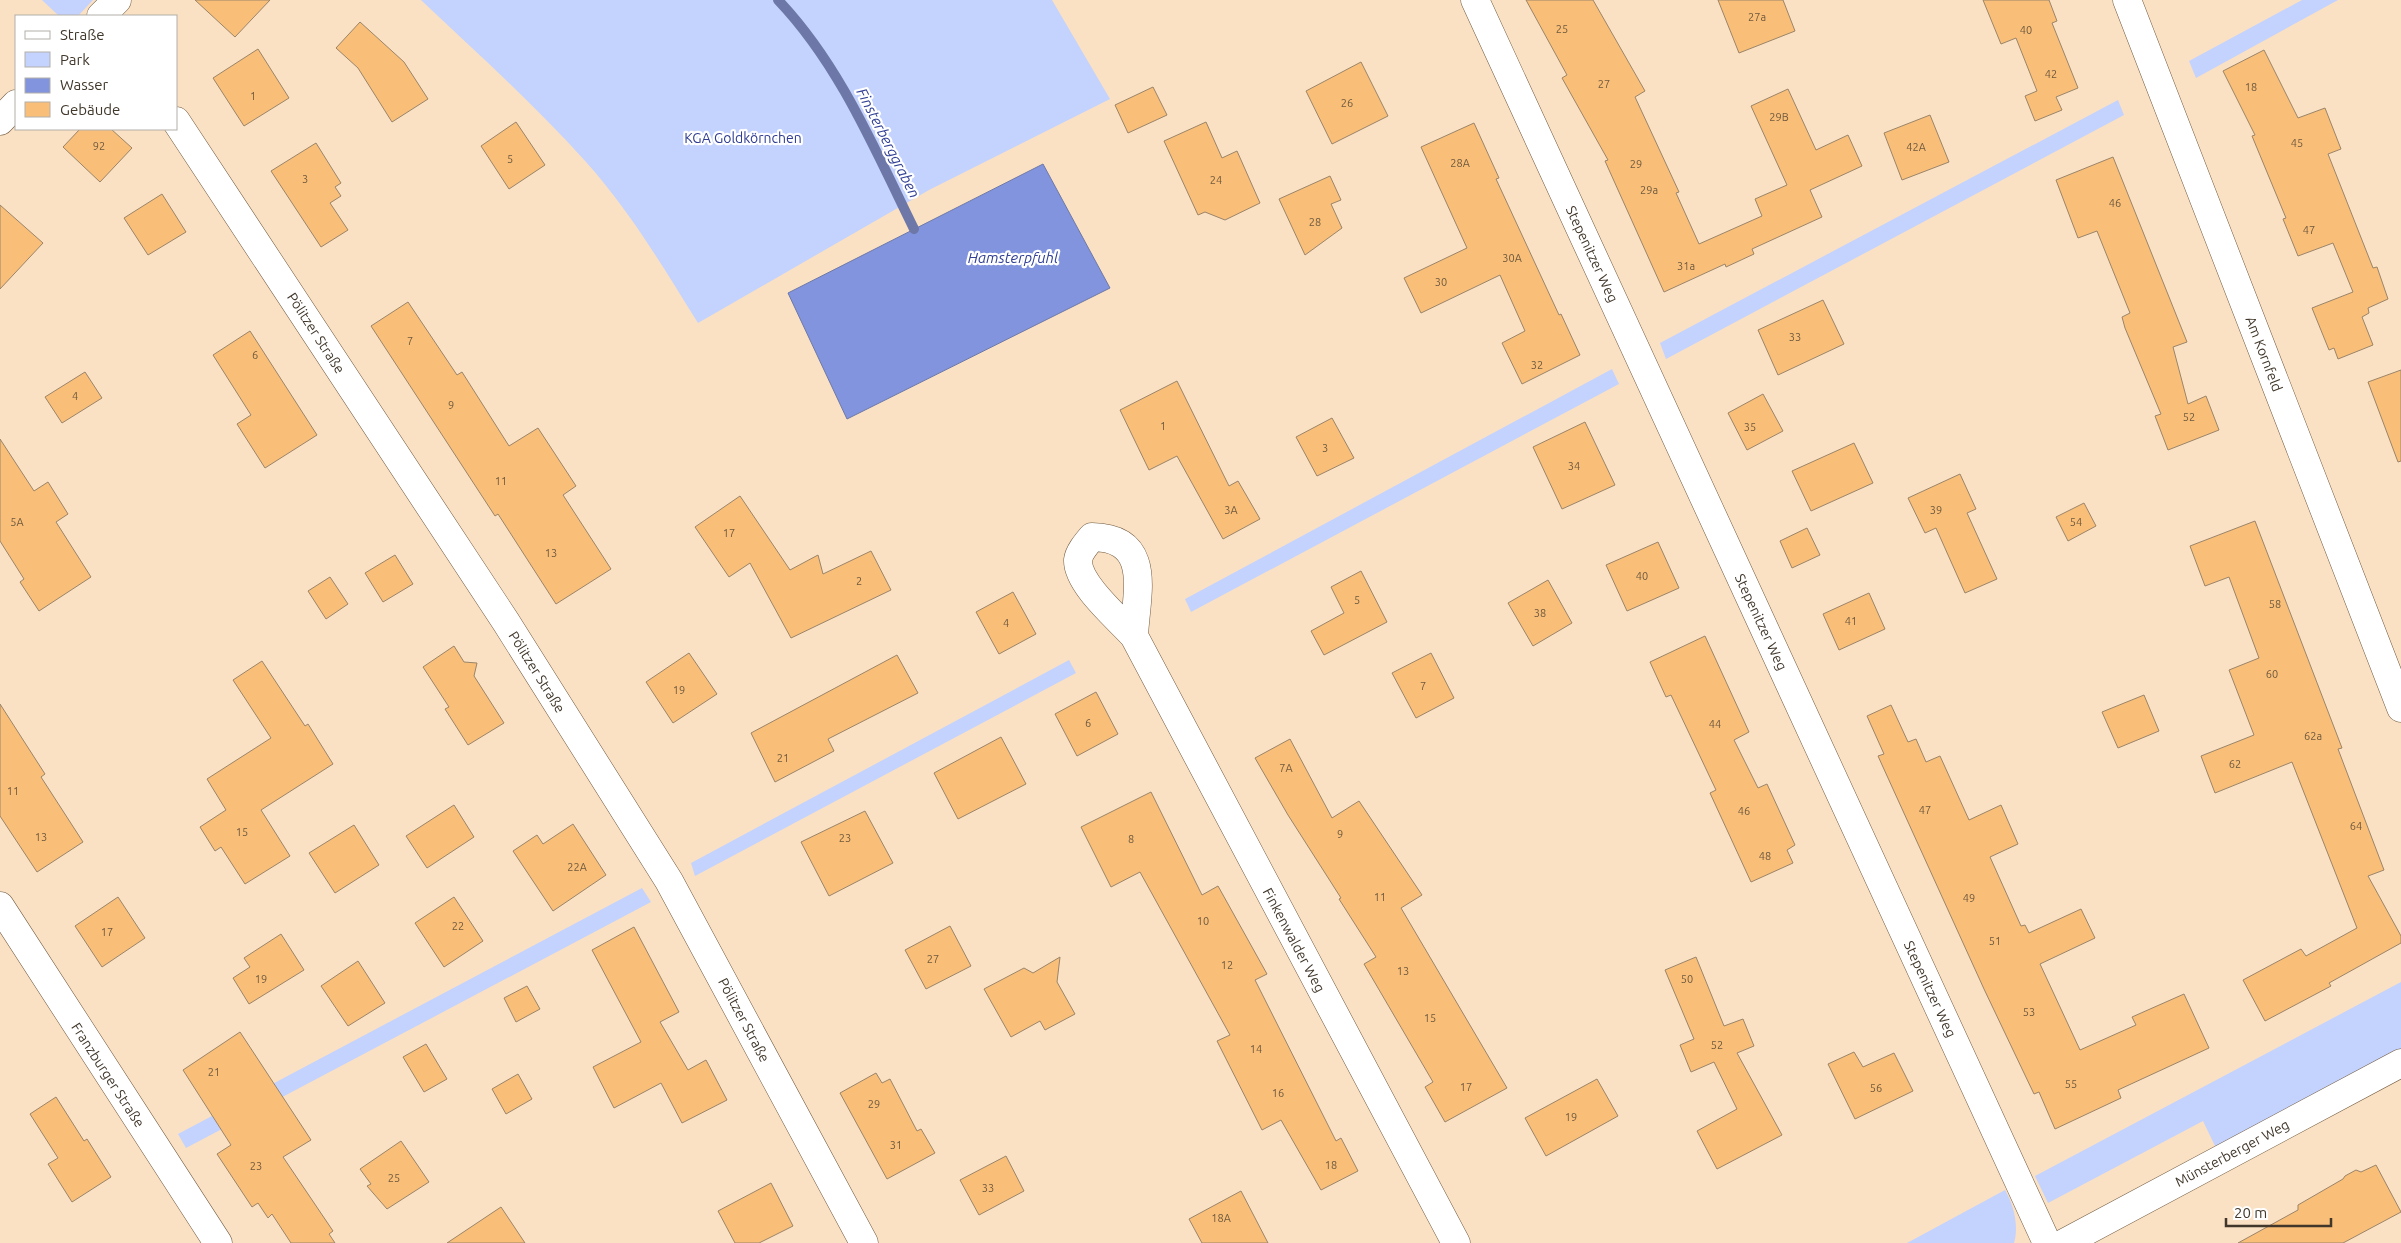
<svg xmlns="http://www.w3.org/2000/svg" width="2401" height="1243" font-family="Ubuntu,sans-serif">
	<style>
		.green { fill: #c4d2fe }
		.water { fill: #8194dd; stroke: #6e78a8 }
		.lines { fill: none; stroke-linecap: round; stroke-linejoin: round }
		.stream { stroke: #6e78a8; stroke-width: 10 }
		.building { fill: #f9bf79; stroke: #9b8469 }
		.minor-casing { stroke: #705a40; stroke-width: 29 }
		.tertiary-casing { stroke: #705a40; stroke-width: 29 }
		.minor { stroke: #fff; stroke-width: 28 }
		.tertiary { stroke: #fff; stroke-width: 28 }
		.labels { text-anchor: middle; stroke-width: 4.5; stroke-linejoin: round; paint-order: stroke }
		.number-label { font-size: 11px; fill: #6f593e }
		.park-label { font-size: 14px; fill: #2f3c91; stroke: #fff }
		.street-label { font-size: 14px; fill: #41372b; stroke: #fff }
		.water-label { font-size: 15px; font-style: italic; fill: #324095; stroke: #fff }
	</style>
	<rect width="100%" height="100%" fill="#fae1c3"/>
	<g class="green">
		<path d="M42,0H93L78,16H59Z"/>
		<path d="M421,0H1052L1110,99L929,190L698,323C663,267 630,211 586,162C534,104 477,53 421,0Z"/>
		<path d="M2302,0H2338L2196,78L2189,61Z"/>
		<path d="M2118,100L2124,115L1666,359L1660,343Z"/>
		<path d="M1612,369L1619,384L1191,612L1185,599Z"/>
		<path d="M1069,660L1076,673L695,876L691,863Z"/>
		<path d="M642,888L651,902L186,1148L178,1134Z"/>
		<path d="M2401,982V1051L2216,1148L2203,1121L2048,1203L2035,1176Z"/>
		<path d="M2005,1190C2014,1205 2019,1227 2014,1243H1907Z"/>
	</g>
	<path class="water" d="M1043,164L1110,288L847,419L788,293Z"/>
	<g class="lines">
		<path class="stream" d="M778,0C840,65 875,150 914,229"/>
	</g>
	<g class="building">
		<path d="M195,0H270L235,37Z"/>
		<path d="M1526,0H1593L1645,91L1635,97L1679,192L1676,193L1699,244L1762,216L1755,199L1787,185L1751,106L1788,89L1816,150L1848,135L1862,166L1810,190L1822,217L1752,249L1754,254L1726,267L1725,264L1664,292L1605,161L1608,160L1562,78L1567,75Z"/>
		<path d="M1718,0H1783L1795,31L1739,53Z"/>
		<path d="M1983,0H2049L2057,21L2052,23L2078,88L2056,97L2062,110L2035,121L2025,96L2037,91L2016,38L2001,44Z"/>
		<path d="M360,22L404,62L428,99L392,122L358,68L336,48Z"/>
		<path d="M258,49L289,98L244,126L213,78Z"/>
		<path d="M2264,50L2298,118L2325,108L2341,149L2328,154L2373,268L2377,267L2388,299L2368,308L2369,313L2362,317L2373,345L2338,359L2334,348L2329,350L2312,308L2353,292L2333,243L2298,256L2283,219L2286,218L2252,136L2255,135L2223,71Z"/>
		<path d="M1361,62L1388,116L1332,144L1306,91Z"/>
		<path d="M1153,87L1167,115L1128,133L1115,105Z"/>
		<path d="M1930,115L1949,162L1902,180L1884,133Z"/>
		<path d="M516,122L545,165L509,189L481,146Z"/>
		<path d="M1206,122L1222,158L1237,151L1260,203L1225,220L1205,212L1198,215L1164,141Z"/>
		<path d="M1474,123L1499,178L1496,179L1559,315L1561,314L1580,355L1522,384L1502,343L1525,331L1500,275L1421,313L1404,278L1467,248L1421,147Z"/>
		<path d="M80,129H111L132,148L100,182L63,147Z"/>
		<path d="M316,143L341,183L335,187L341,196L330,203L348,230L321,247L271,171Z"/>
		<path d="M2113,157L2187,342L2173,347L2188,404L2206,396L2219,430L2168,450L2155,416L2161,414L2125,328L2122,317L2130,313L2097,231L2078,238L2056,180Z"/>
		<path d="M1330,176L1341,200L1331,204L1342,228L1305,255L1279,199Z"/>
		<path d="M162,194L186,232L148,255L124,218Z"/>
		<path d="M0,205L43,243L0,289Z"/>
		<path d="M1823,300L1844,344L1778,375L1758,330Z"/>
		<path d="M408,302L457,375L462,372L509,446L538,428L576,486L563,495L611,569L556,604L498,514L495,516L371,326Z"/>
		<path d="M250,331L317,435L265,468L237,424L251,415L213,355Z"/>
		<path d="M2401,370V461L2398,462L2368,382Z"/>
		<path d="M85,372L102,398L62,423L45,397Z"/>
		<path d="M1177,381L1229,486L1238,481L1260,519L1223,539L1177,456L1149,470L1120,410Z"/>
		<path d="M1763,394L1783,431L1747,450L1728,413Z"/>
		<path d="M1332,418L1354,458L1317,476L1296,437Z"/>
		<path d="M1585,422L1615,485L1562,509L1533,447Z"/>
		<path d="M0,439L34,491L48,482L68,514L56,522L91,577L39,611L20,582L24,579L0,541Z"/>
		<path d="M1854,443L1873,483L1811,511L1792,471Z"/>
		<path d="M1960,474L1976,509L1967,513L1997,579L1965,593L1936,528L1925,533L1908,498Z"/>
		<path d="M740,496L790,570L818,555L823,574L871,551L891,590L791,638L750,563L729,577L695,527Z"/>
		<path d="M2084,503L2096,526L2068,541L2056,517Z"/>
		<path d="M2255,521L2342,748L2338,749L2384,870L2368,876L2401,936V943L2329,983L2331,986L2265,1021L2243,980L2301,949L2306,956L2357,928L2292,762L2215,793L2201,756L2254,735L2229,670L2259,658L2229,577L2205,586L2190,546Z"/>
		<path d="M1807,528L1820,555L1792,568L1780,541Z"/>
		<path d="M1658,542L1679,588L1627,611L1606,565Z"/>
		<path d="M395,555L413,584L383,602L365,573Z"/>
		<path d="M1361,571L1387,622L1324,655L1311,631L1344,613L1331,587Z"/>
		<path d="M330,577L348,604L326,619L308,591Z"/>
		<path d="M1548,580L1572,623L1533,646L1508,603Z"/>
		<path d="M1013,592L1036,634L999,654L976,612Z"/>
		<path d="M1869,593L1885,629L1839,650L1823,614Z"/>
		<path d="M1705,636L1749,732L1734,740L1758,788L1767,784L1795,845L1787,850L1793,863L1751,882L1710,793L1716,790L1671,695L1666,697L1650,662Z"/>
		<path d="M454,646L464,662L477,663L474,676L504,723L468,745L445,709L449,707L423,667Z"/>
		<path d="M689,653L717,694L673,723L646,682Z"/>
		<path d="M1431,653L1454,698L1416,718L1392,673Z"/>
		<path d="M897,655L918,693L828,739L834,751L775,782L751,733Z"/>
		<path d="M262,661L305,726L308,724L333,764L261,810L290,856L245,884L221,847L215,851L200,827L226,810L207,779L271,738L233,680Z"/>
		<path d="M1096,692L1118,734L1077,756L1055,714Z"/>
		<path d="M2144,695L2159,731L2118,748L2102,712Z"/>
		<path d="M0,704L45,774L41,777L83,842L37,872L0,816Z"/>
		<path d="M1891,705L1908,742L1916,739L1926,762L1940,756L1969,820L2001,805L2018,844L1990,857L2021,926L2025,925L2029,933L2081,909L2095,938L2040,964L2080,1050L2136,1025L2132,1017L2184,994L2209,1048L2118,1090L2121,1098L2055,1129L2039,1092L2034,1094L1984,989L1878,756L1884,754L1867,716Z"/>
		<path d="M1001,737L1026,784L958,819L934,773Z"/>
		<path d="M1290,739L1332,818L1359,801L1422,895L1401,908L1507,1088L1445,1122L1425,1087L1433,1082L1364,964L1376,957L1339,899L1341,898L1288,815L1255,758Z"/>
		<path d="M1151,792L1202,895L1218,886L1267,974L1255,980L1336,1141L1341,1138L1358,1171L1321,1190L1281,1120L1262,1130L1217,1041L1230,1035L1140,872L1111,887L1081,827Z"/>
		<path d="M454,805L474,837L427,868L406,836Z"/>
		<path d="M865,811L893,863L829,896L801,842Z"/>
		<path d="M573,824L606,875L553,911L513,851L537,835L543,844Z"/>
		<path d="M354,825L379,865L335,893L309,853Z"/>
		<path d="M118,897L145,938L102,967L75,926Z"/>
		<path d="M454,897L483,941L444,967L415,923Z"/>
		<path d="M950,926L971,966L926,989L905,950Z"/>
		<path d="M634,927L679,1012L660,1022L688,1070L706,1060L727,1100L682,1123L661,1083L614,1108L593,1067L641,1042L592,950Z"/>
		<path d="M281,934L304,970L249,1004L233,978L250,967L244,958Z"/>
		<path d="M1060,957L1057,982L1075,1014L1045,1030L1040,1021L1011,1037L984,989L1024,968L1033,973Z"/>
		<path d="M1696,957L1724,1026L1743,1019L1754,1046L1737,1053L1782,1135L1717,1169L1697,1131L1737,1109L1714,1062L1691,1072L1680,1045L1694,1039L1665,970Z"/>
		<path d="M358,961L385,1003L348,1026L321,986Z"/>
		<path d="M527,986L540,1009L516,1022L504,998Z"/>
		<path d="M240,1032L311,1140L283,1157L333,1231L329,1234L335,1243H291L272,1214L268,1218L258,1203L252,1207L217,1154L231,1145L183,1070Z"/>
		<path d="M426,1044L447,1079L424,1092L403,1057Z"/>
		<path d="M1854,1052L1863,1067L1894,1053L1913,1091L1855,1119L1828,1064Z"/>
		<path d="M876,1073L882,1083L890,1079L917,1131L921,1129L935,1153L887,1179L840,1093Z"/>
		<path d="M518,1074L532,1099L506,1114L492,1089Z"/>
		<path d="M1597,1079L1618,1116L1546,1156L1525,1118Z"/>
		<path d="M56,1097L84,1141L87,1139L111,1177L72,1202L48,1164L58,1158L30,1114Z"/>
		<path d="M401,1141L429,1182L387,1209L367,1186L371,1184L360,1169Z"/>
		<path d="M1006,1156L1024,1191L979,1215L960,1180Z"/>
		<path d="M2376,1165L2401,1212L2343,1243H2238L2298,1210V1205L2343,1179L2345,1176L2356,1170L2361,1172Z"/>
		<path d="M771,1183L793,1226L759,1243H735L718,1211Z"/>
		<path d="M1241,1191L1268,1243H1202L1189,1219Z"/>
		<path d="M501,1207L525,1243H447Z"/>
	</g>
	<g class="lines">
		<defs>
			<g id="minor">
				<path d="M1475,0L2047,1243"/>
				<path d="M2127,0L2401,708"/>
				<path d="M176,121L506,622L669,881L864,1243"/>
				<path d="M1134,636C1136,594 1154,538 1092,537C1087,543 1079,552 1078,560C1077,584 1119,619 1134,636L1456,1243"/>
				<path d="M0,906L218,1243"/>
				<path d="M2064,1243L2401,1063"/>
			</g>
			<g id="tertiary">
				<path d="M101,16L117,0"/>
				<path d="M0,121L16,104"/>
			</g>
		</defs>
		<use href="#minor" class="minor-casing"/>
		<use href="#tertiary" class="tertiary-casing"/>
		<use href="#minor" class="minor"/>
		<use href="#tertiary" class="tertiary"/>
	</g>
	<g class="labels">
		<g class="number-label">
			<text x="1757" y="21">27a</text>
			<text x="1562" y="33">25</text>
			<text x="2026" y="34">40</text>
			<text x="2051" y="78">42</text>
			<text x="1604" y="88">27</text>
			<text x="2251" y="91">18</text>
			<text x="253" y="100">1</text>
			<text x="1347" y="107">26</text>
			<text x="1779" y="121">29B</text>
			<text x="2297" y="147">45</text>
			<text x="99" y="150">92</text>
			<text x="1916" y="151">42A</text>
			<text x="510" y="163">5</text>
			<text x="1460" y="167">28A</text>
			<text x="1636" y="168">29</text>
			<text x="305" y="183">3</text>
			<text x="1216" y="184">24</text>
			<text x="1649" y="194">29a</text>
			<text x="2115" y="207">46</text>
			<text x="1315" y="226">28</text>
			<text x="2309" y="234">47</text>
			<text x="1512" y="262">30A</text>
			<text x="1686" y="270">31a</text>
			<text x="1441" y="286">30</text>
			<text x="1795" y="341">33</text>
			<text x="410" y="345">7</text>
			<text x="255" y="359">6</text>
			<text x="1537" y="369">32</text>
			<text x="75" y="400">4</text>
			<text x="451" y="409">9</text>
			<text x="2189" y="421">52</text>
			<text x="1163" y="430">1</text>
			<text x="1750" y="431">35</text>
			<text x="1325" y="452">3</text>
			<text x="1574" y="470">34</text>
			<text x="501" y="485">11</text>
			<text x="1231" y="514">3A</text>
			<text x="1936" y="514">39</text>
			<text x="17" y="526">5A</text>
			<text x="2076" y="526">54</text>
			<text x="729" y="537">17</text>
			<text x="551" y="557">13</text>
			<text x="1642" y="580">40</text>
			<text x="859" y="585">2</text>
			<text x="1357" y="604">5</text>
			<text x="2275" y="608">58</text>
			<text x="1540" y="617">38</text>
			<text x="1851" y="625">41</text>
			<text x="1006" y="627">4</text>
			<text x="2272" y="678">60</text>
			<text x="1423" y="690">7</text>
			<text x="679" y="694">19</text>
			<text x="1088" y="727">6</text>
			<text x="1715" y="728">44</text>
			<text x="2313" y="740">62a</text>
			<text x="783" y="762">21</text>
			<text x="2235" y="768">62</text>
			<text x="1286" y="772">7A</text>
			<text x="13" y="795">11</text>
			<text x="1925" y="814">47</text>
			<text x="1744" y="815">46</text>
			<text x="2356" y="830">64</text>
			<text x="242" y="836">15</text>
			<text x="1340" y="838">9</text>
			<text x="41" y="841">13</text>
			<text x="845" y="842">23</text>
			<text x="1131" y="843">8</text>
			<text x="1765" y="860">48</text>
			<text x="577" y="871">22A</text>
			<text x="1380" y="901">11</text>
			<text x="1969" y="902">49</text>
			<text x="1203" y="925">10</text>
			<text x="458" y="930">22</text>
			<text x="107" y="936">17</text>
			<text x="1995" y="945">51</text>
			<text x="933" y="963">27</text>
			<text x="1227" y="969">12</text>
			<text x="1403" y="975">13</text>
			<text x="261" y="983">19</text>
			<text x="1687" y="983">50</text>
			<text x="2029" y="1016">53</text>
			<text x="1430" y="1022">15</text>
			<text x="1717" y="1049">52</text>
			<text x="1256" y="1053">14</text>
			<text x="214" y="1076">21</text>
			<text x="2071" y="1088">55</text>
			<text x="1466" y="1091">17</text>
			<text x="1876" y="1092">56</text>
			<text x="1278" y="1097">16</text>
			<text x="874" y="1108">29</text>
			<text x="1571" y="1121">19</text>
			<text x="896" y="1149">31</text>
			<text x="1331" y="1169">18</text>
			<text x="256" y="1170">23</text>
			<text x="394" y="1182">25</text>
			<text x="988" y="1192">33</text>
			<text x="1221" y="1222">18A</text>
		</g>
		<g class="park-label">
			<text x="743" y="143">KGA Goldkörnchen</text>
		</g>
		<g class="street-label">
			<text transform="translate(1592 254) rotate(65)" y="5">Stepenitzer Weg</text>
			<text transform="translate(316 333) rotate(57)" y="5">Pölitzer Straße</text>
			<text transform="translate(2264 354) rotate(69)" y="5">Am Kornfeld</text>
			<text transform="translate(1761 622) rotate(65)" y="5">Stepenitzer Weg</text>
			<text transform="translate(537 672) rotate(58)" y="5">Pölitzer Straße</text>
			<text transform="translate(1294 940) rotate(62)" y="5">Finkenwalder Weg</text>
			<text transform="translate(1930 989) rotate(65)" y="5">Stepenitzer Weg</text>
			<text transform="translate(744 1020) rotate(62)" y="5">Pölitzer Straße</text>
			<text transform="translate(108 1075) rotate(57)" y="5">Franzburger Straße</text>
			<text transform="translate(2232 1153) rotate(-28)" y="5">Münsterberger Weg</text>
		</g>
		<g class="water-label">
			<text transform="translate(888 143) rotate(63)" y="5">Finsterberggraben</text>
			<text x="1013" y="263">Hamsterpfuhl</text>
		</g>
	</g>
	<rect x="15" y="15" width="162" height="115" fill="#ffffff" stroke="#b3afaa"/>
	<rect x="25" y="31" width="25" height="8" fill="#ffffff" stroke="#b3afaa"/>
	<text x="60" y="40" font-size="15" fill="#41372b">Straße</text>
	<rect x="25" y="52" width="25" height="15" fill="#c4d2fe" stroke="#b3afaa"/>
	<text x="60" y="65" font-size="15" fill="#41372b">Park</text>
	<rect x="25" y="78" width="25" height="15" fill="#8194dd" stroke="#b3afaa"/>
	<text x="60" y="90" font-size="15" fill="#41372b">Wasser</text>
	<rect x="25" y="102" width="25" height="15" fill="#f9bf79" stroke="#b3afaa"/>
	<text x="60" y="115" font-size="15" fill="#41372b">Gebäude</text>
	<path d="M2226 1218v8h105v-8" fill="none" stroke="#41372b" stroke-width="2.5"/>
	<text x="2234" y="1218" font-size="15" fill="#41372b" stroke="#ffffff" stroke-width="4" paint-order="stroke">20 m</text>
</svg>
